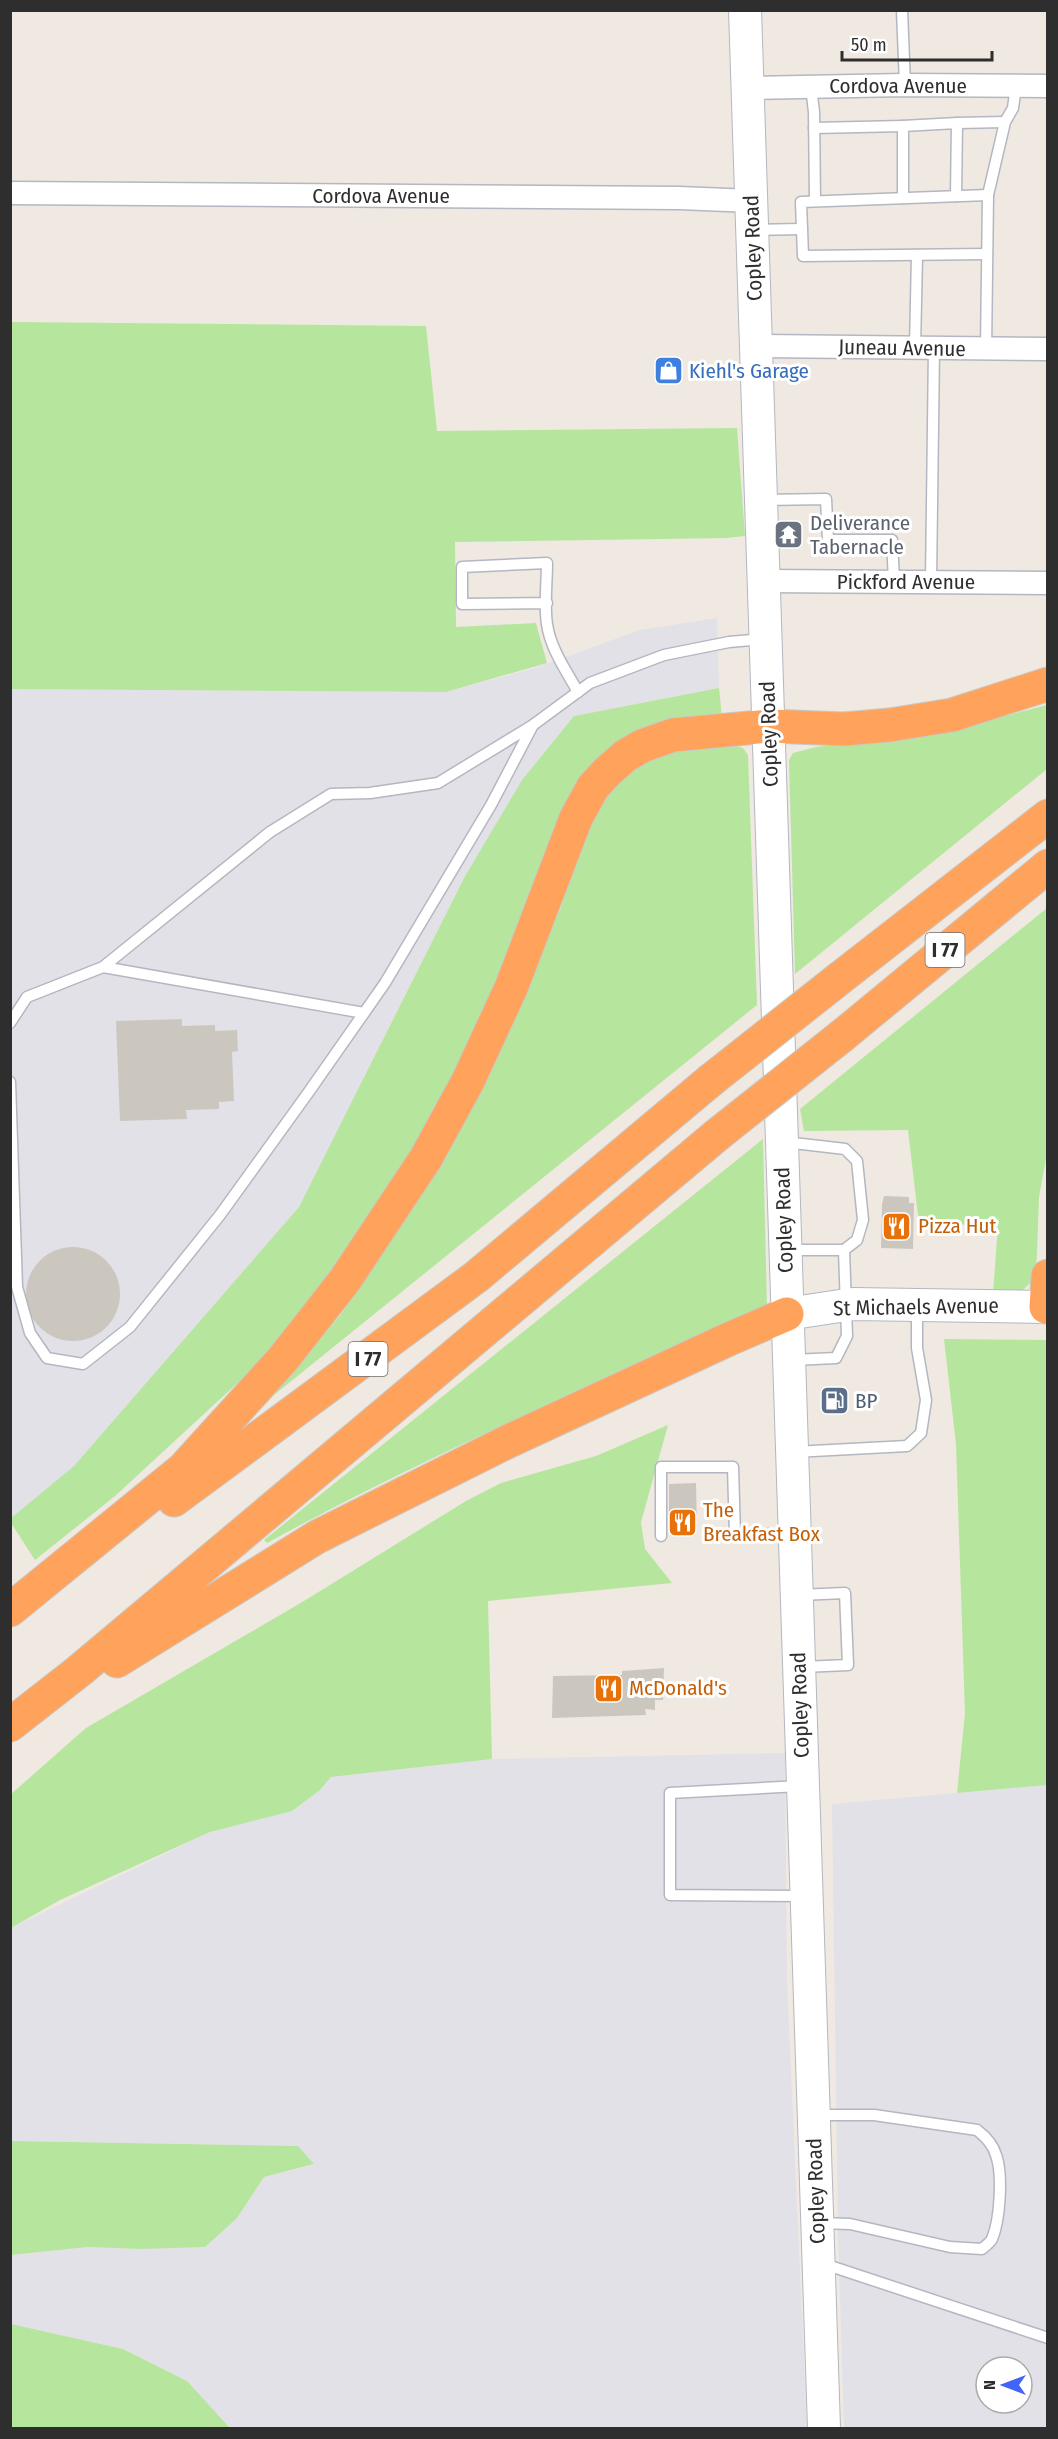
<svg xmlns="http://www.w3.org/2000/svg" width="1058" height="2439" font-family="'Fira Sans Condensed',sans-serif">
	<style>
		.industrial { fill: #e3e1e8; fill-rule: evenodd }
		.green { fill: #b6e59e }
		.building { fill: #cbc7bf }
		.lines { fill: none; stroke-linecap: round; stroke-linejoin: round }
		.lane-casing { stroke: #b4b7c1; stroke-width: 13 }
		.street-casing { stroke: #b4b7c1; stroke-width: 25 }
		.secondary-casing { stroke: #b4b7c1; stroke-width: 34 }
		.highway-casing { stroke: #c9c9c9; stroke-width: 35 }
		.lane { stroke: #fff; stroke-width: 10 }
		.street { stroke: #fff; stroke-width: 22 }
		.secondary { stroke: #fff; stroke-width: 32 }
		.highway { stroke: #ffa35c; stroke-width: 33 }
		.highway-bridge-casing { stroke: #c9c9c9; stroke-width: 35; stroke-linecap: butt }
		.highway-bridge { stroke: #ffa35c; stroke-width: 33 }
		.labels { text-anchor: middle; stroke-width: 6; stroke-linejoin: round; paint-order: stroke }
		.shield { fill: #fff; stroke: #6d6d6d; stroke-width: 1.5 }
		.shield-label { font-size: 20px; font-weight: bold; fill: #2e2e2e }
		.street-label { font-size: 21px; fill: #2e2e2e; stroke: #fff }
		.shop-label { font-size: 21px; fill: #366cbe; stroke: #fff; text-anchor: start }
		.worship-label { font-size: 21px; fill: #5b616d; stroke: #fff; text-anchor: start }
		.food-label { font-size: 21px; fill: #c56008; stroke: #fff; text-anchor: start }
		.service-label { font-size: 21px; fill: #4e5e75; stroke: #fff; text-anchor: start }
	</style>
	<rect width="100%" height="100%" fill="#efe9e1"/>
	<g class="industrial">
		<path d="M717,618L719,688L574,716L522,780L464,878L299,1207L74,1466L11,1518V689L446,692L535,668L640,630Z"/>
		<path d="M785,1753L787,1982L807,2428H230L187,2381L123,2349L11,2324V2255L88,2247L140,2249L237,2218L264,2177L313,2165L298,2146L11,2141V1928L210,1832L292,1811L320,1790L331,1777L492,1759Z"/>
		<path d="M1047,1785V2428H844L838,2232L832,1804ZM986,2367H1022V2403H986Z"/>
	</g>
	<g class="green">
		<path d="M11,322L426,326L437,431L737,428L745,536L726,538L455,542L456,627L536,623L547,663L446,692L11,689Z"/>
		<path d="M719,688L722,718L608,752L417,1151L368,1221L268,1355L115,1496L35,1560L11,1523V1518L74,1466L299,1207L464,878L522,780L574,716Z"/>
		<path d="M1047,705V769L795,974L789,760L793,753L816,747L934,734Z"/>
		<path d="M727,743L743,748L748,755L757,1005L269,1399L341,1314L392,1239L499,1049L561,907L572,857L598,800L644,759L676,748Z"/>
		<path d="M1047,908V1153L1039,1197L1036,1278L1017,1295L993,1294L998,1225L919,1224L908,1130L804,1131L800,1109Z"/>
		<path d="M763,1139L767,1309C701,1330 638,1363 574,1392C471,1440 367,1488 267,1543L264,1540Z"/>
		<path d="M944,1339L1047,1340V1785L957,1793L965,1713L956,1444Z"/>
		<path d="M668,1425L641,1522L645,1549L672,1583L488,1601L492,1759L331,1777L320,1790L292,1811L210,1832L60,1900L11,1928L10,1795L86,1728L304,1601L466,1501L501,1483L596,1456Z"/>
		<path d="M11,2141L298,2146L314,2164L264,2177L237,2218L205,2247L140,2249L88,2247L11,2255Z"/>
		<path d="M11,2324L123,2349L187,2381L230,2428H11Z"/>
	</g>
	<g class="building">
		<path d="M182,1019V1026L215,1025V1031L237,1030L238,1051L232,1052L234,1101L219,1102V1109L186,1110L187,1119L120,1121L116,1021Z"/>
		<path d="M884,1196L909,1197V1203H914L913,1249L881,1248L882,1204Z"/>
		<circle cx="73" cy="1294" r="47"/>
		<path d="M696,1483L697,1531H669V1484Z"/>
		<path d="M664,1668L663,1700H655V1710L645,1709L646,1715L552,1718L553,1676L622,1675V1671Z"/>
	</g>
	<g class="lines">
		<defs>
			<g id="lane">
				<path d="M902,10L905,85"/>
				<path d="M811,87L814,112L815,201"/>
				<path d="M957,123L1005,122"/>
				<path d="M903,126L957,123L956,196"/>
				<path d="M814,128L903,126V198"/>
				<path d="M755,230L802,229"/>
				<path d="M987,254L803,256L801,202L988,195"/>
				<path d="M915,348L917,255"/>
				<path d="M986,349L988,195L1005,122L1013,108L1016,86"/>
				<path d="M763,500L826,499L828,540H892L894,581"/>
				<path d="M931,582L934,348"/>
				<path d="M547,603L462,604V567L547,563C547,583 544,605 547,624C550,648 567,672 578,692"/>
				<path d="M103,967L364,1013"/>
				<path d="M10,1023L27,997L103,967L270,832L331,794L370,793L438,783L533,725L590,683L664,655L729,642L763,639"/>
				<path d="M10,1082L17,1287L30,1333L47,1358L83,1364L130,1327L220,1215L308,1093L385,983L491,805L533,725"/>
				<path d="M785,1142L845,1149L857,1161L863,1220L857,1240L844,1250L847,1336L836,1358L793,1360"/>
				<path d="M788,1250H844"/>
				<path d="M794,1452L907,1446L921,1433L926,1400L917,1348V1308"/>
				<path d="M661,1536V1467H733L735,1536L793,1533"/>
				<path d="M799,1595L845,1593L848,1665L802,1667"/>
				<path d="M799,1786L670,1793V1895L804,1896"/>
				<path d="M816,2115H874L977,2130C986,2137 993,2144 996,2155C1003,2175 1000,2220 992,2239C990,2243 985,2246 982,2249L950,2247L850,2224L820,2223"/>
				<path d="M821,2263L1048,2338"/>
			</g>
			<g id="street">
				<path d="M749,88L905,85L1048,86"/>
				<path d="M10,193L679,198L752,201"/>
				<path d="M756,346L1048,349"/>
				<path d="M765,581L1048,583"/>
			</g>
			<g id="secondary">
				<path d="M745,10L824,2428"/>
				<path d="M787,1314L853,1304L1046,1307"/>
			</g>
			<g id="highway">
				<path d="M840,978L1048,816"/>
				<path d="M843,1035L1048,866"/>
				<path d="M1046,1307L1048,1276"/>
				<path d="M174,1500L476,1277L711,1080"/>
				<path d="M10,1610L183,1469L283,1359L345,1280L426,1158L468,1081L511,988L576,818L593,787L607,772L625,756L642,746L673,735L769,726L844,729L890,725L952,715L1048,684"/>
				<path d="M117,1661L317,1537L509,1441L727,1340L787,1314"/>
				<path d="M10,1725L79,1671L717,1135"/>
			</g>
		</defs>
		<use href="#lane" class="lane-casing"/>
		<use href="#street" class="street-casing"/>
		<use href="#secondary" class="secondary-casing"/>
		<use href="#highway" class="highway-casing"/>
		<use href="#lane" class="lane"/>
		<use href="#street" class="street"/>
		<use href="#secondary" class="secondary"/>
		<use href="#highway" class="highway"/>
		<defs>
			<g id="highway-bridge">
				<path d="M711,1080L840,978"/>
				<path d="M717,1135L843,1035"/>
			</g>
		</defs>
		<use href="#highway-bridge" class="highway-bridge-casing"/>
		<use href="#highway-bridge" class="highway-bridge"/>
	</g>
	<defs>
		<symbol id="shop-square" viewBox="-11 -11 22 22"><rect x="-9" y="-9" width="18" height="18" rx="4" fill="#3f7fe0" stroke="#fff"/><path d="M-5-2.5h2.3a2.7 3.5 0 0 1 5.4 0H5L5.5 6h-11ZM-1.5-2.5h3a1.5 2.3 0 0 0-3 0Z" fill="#fff"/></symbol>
		<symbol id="temple-square" viewBox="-11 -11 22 22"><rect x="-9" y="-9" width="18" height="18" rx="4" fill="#6b7280" stroke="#fff"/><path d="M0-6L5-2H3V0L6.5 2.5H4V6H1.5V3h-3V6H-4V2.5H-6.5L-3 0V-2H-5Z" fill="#fff"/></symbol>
		<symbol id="restaurant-square" viewBox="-11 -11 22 22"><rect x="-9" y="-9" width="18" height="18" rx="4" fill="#e8710a" stroke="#fff"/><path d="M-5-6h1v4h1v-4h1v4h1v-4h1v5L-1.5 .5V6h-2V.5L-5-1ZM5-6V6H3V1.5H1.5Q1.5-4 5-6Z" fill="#fff"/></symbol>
		<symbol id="fuel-square" viewBox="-11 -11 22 22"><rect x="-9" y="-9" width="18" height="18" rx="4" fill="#5c6f8a" stroke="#fff"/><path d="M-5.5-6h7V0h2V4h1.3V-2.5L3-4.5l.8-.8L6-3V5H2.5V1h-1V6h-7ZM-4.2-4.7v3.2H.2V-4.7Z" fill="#fff"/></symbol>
	</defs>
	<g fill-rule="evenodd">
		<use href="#shop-square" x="652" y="354" width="33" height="33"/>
		<use href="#temple-square" x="772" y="518" width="33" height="33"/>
		<use href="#restaurant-square" x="880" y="1210" width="33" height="33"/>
		<use href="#fuel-square" x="818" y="1384" width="33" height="33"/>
		<use href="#restaurant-square" x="666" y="1506" width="33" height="33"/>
		<use href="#restaurant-square" x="592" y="1672" width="33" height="33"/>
	</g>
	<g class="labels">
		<g class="shield">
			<rect x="925.5" y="933" width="39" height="34" rx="4.5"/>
			<rect x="348.5" y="1342" width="39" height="34" rx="4.5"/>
		</g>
		<g class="shield-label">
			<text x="945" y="957">I 77</text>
			<text x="368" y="1366">I 77</text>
		</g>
		<g class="street-label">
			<text x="898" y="93">Cordova Avenue</text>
			<text x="381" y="203">Cordova Avenue</text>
			<text transform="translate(753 248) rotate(-92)" y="7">Copley Road</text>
			<text transform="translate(902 348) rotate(1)" y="7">Juneau Avenue</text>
			<text x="906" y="589">Pickford Avenue</text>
			<text transform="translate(769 734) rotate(-92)" y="7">Copley Road</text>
			<text transform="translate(784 1220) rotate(-92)" y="7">Copley Road</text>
			<text transform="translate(916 1307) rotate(-1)" y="7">St Michaels Avenue</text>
			<text transform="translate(800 1705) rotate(-92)" y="7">Copley Road</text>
			<text transform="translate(816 2191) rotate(-92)" y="7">Copley Road</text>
		</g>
		<g class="shop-label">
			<text x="689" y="378">Kiehl's Garage</text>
		</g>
		<g class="worship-label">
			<text x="810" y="530">Deliverance<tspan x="810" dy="24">Tabernacle</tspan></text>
		</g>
		<g class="food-label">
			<text x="918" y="1233">Pizza Hut</text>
			<text x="703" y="1517">The<tspan x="703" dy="24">Breakfast Box</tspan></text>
			<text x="629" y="1695">McDonald's</text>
		</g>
		<g class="service-label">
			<text x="855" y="1408">BP</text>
		</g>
	</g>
	<rect width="1058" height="2439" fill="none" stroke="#2e2e2e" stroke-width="24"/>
	<g transform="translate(1004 2385) rotate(270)"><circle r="28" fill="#ffffff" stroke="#ababab" stroke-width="1.5"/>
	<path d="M0-4.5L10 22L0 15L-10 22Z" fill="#4264fb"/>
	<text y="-9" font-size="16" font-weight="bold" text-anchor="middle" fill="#2e2e2e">N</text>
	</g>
	<path d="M842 51v9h150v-9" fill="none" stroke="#2e2e2e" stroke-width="3"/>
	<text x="851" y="51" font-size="18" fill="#2e2e2e" stroke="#ffffff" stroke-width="4.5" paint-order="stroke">50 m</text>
</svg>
